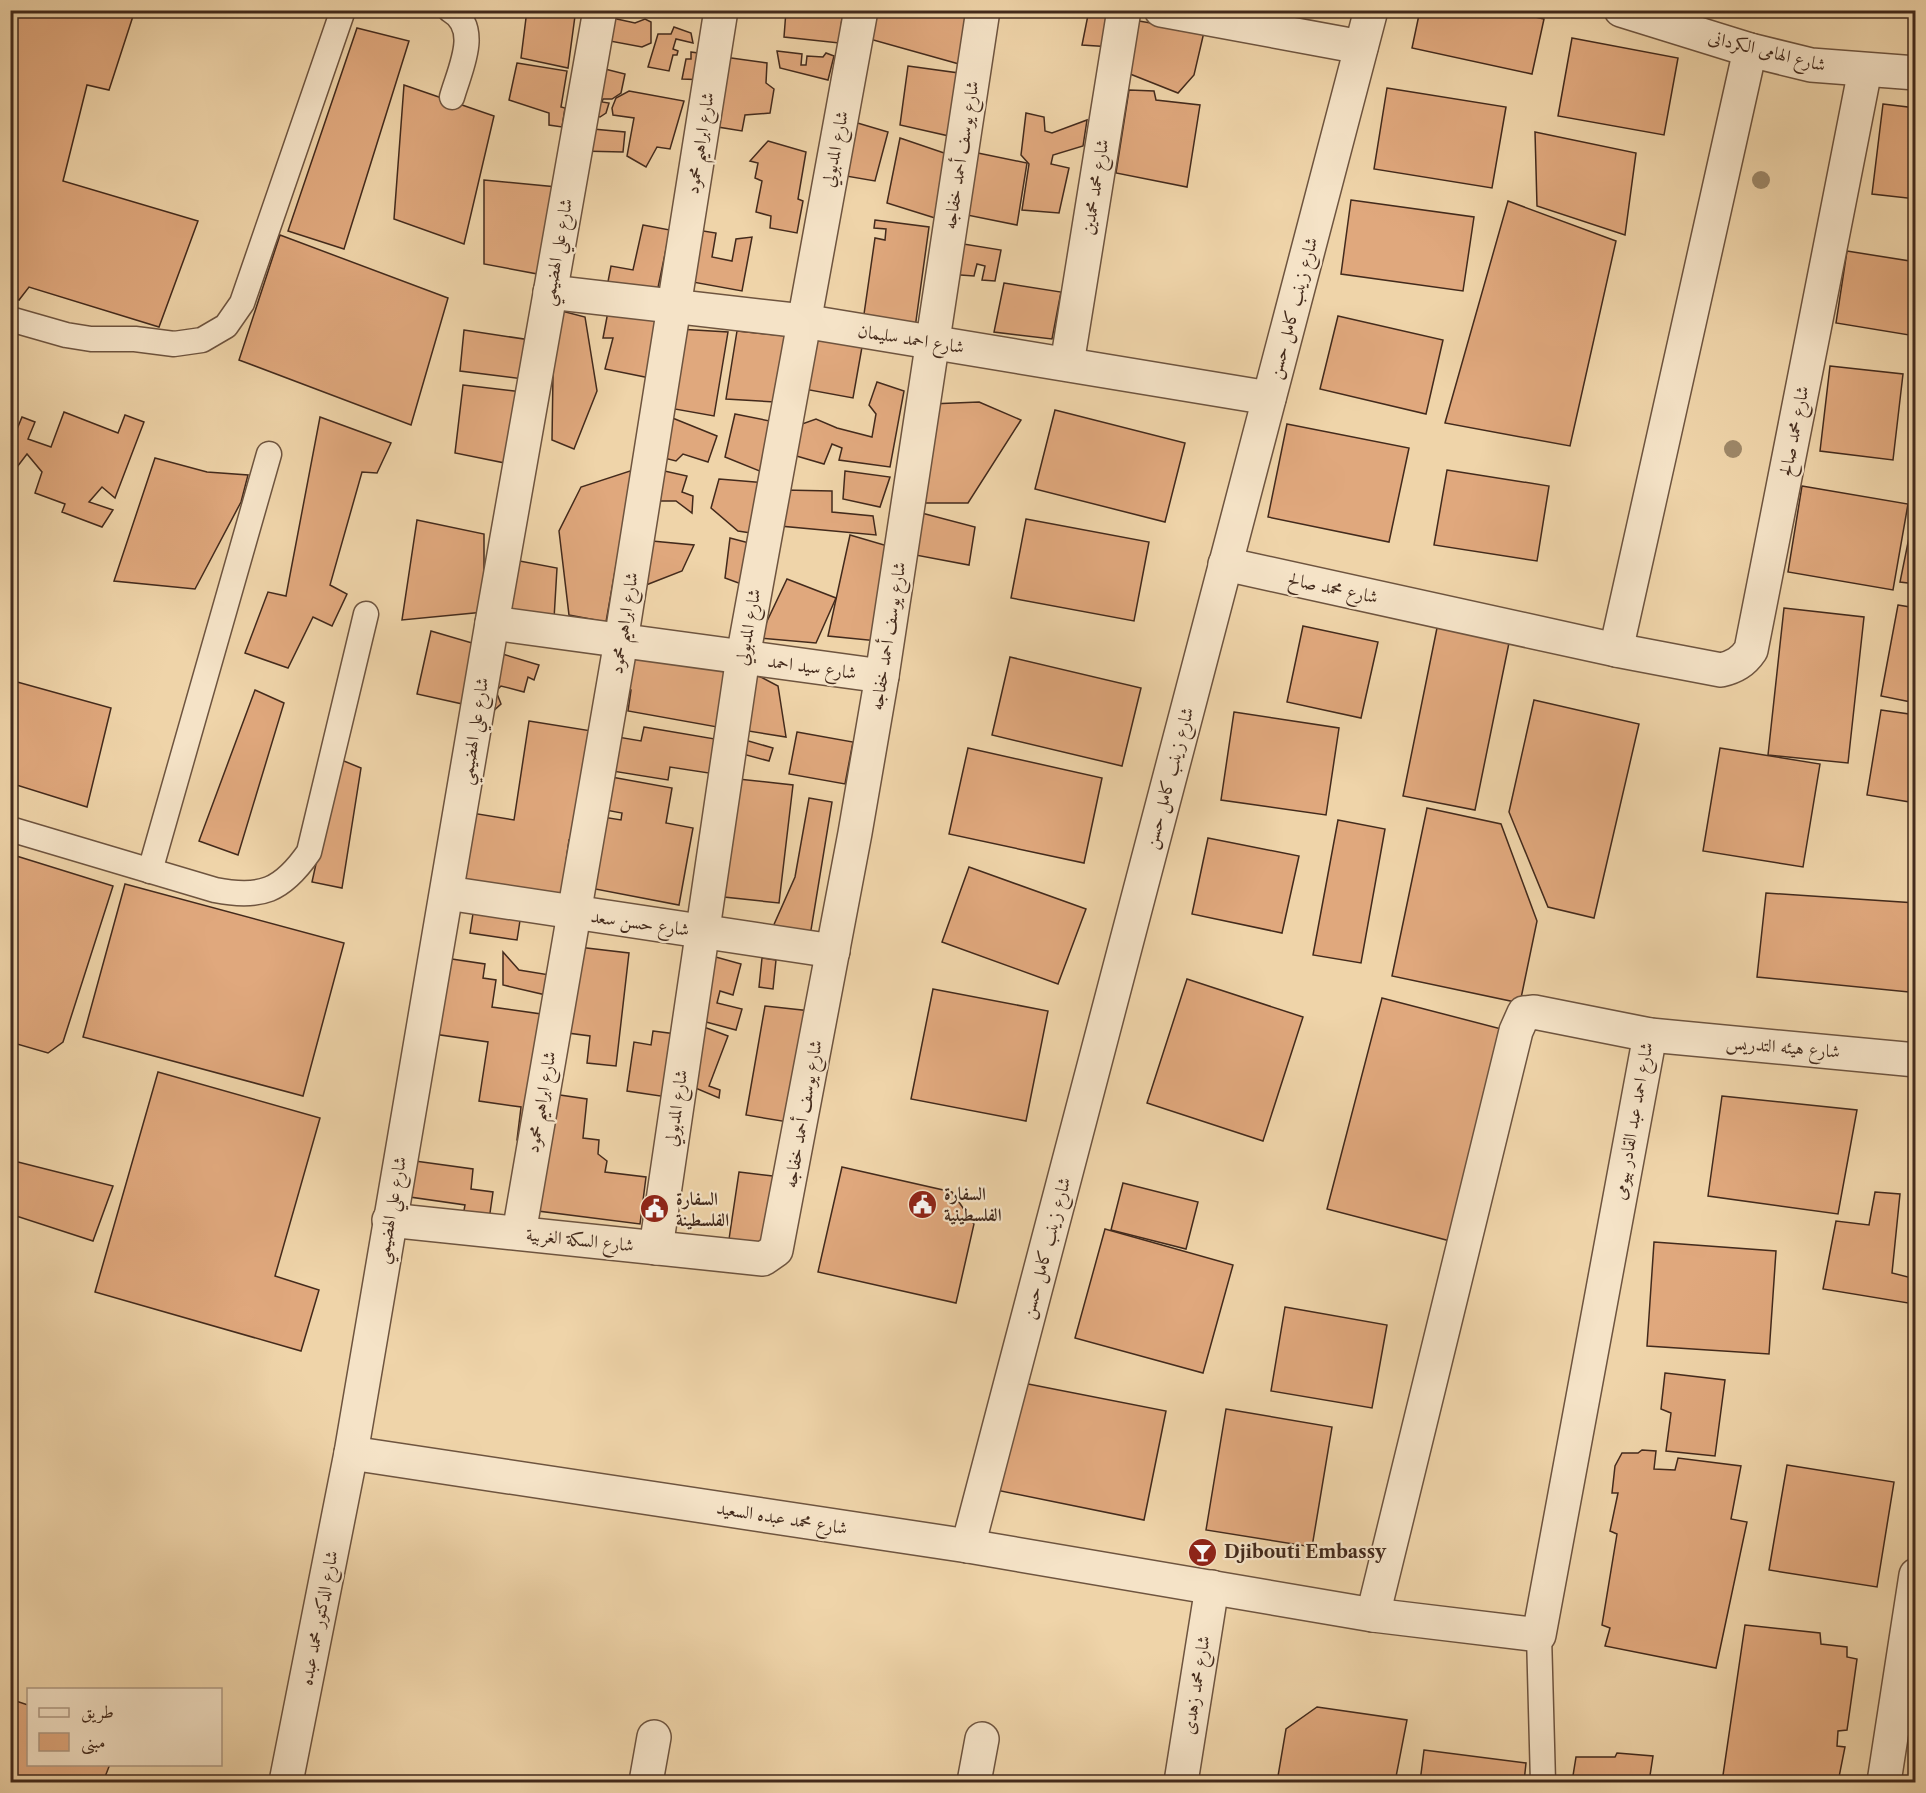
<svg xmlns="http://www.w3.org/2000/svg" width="1926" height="1793" font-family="'Libre Caslon Text',Amiri,serif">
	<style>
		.building { fill: #e0a87d; stroke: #432a1c; stroke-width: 1.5 }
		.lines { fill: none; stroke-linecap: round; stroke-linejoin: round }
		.lane-casing { stroke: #6e543f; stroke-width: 27 }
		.street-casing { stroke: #6e543f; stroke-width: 36 }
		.lane { stroke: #f5e3c7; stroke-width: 24 }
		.street { stroke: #f5e3c7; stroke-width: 33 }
		.tree { fill: #9d8768 }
		.labels { text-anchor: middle; stroke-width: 4.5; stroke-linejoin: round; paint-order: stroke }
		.street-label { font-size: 18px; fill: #432a1c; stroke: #f5e3c7 }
		.poi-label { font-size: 18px; font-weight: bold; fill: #432a1c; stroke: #f5e3c7; text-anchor: start }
	</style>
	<rect width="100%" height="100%" fill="#efd4a9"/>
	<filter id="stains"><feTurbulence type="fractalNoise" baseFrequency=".00333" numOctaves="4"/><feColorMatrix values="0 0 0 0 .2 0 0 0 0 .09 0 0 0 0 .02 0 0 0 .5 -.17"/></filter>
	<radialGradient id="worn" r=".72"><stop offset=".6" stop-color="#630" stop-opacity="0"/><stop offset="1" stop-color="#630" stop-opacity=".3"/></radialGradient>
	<g class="building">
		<path d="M10,10H135L109,90L87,85L63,181L198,221L159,327L29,287L19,300L10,297Z"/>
		<path d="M527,10L575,16L568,68L521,58Z"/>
		<path d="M843,10L839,43L784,37L786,11Z"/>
		<path d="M864,10H967L959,64L859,36Z"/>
		<path d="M1089,10H1117L1112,47L1082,45Z"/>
		<path d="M1420,10H1504L1544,19L1532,74L1412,48Z"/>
		<path d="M603,16L635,23L645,19L651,22V43L642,47L599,39Z"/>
		<path d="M1133,20L1204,32L1194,75L1178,93L1120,70Z"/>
		<path d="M674,27L691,33L693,43L676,39L673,49L678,51L677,55H673L669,71L648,67L658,34H671Z"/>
		<path d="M357,28L409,41L344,249L288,231Z"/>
		<path d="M1572,38L1678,58L1664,135L1558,116Z"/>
		<path d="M777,51L802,54L801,65H806L807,56L823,57L826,53L834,56L828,80L780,68Z"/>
		<path d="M691,52L705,54L707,80L682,79L686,59H691Z"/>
		<path d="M724,57L767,63L766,83L774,89L770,113L745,115L742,131L718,127Z"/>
		<path d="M517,63L567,71L561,107L565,108L562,127L549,125V113L509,100Z"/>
		<path d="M908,66L966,74L949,136L900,125Z"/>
		<path d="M597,67L625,74L621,93L612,99H603L602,102L609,103L606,113L600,117L586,113Z"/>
		<path d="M404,85L494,116L464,244L394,219Z"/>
		<path d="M1387,88L1506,107L1492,188L1374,169Z"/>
		<path d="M1129,90L1154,91L1156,100L1200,105L1187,187L1116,173Z"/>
		<path d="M629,91L684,101L670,149L657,147L646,167L627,156L634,118L613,115L612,108L616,98Z"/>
		<path d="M1883,104L1916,108V199L1872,194Z"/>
		<path d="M1026,113L1044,117L1045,131L1052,133L1087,120L1083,146L1053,155L1051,164L1069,168L1059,213L1022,210L1029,164L1021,155Z"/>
		<path d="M844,119L888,132L875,181L834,174Z"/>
		<path d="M582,128L625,132L623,152L580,151Z"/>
		<path d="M1535,132L1636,153L1625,235L1537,206Z"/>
		<path d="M900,138L950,155L935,218L887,203Z"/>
		<path d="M768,141L806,152L798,199L803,201L797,233L770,228L771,216L756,212L762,181L755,178L758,163L750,161Z"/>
		<path d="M973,152L1027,163L1017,225L962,214Z"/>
		<path d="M484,180L557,187L543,275L484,264Z"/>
		<path d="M1351,200L1474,217L1463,291L1341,274Z"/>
		<path d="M1508,201L1616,241L1570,446L1445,423Z"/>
		<path d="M875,220L929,227L915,328L863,321L875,238L885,240L886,229L874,228Z"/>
		<path d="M643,225L670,230L655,302L606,292L611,266L633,270Z"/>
		<path d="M697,230L716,233L712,257L732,261L736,239L752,237L742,291L687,281Z"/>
		<path d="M280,235L448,298L411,425L239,360Z"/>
		<path d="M951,242L1001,250L995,281L982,280L985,266L977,264L974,276L947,274Z"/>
		<path d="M1847,251L1916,262V295L1909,335L1836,323Z"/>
		<path d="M1004,283L1061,292L1052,339L994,332Z"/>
		<path d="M610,301L662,312L655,379L605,369L613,338H603Z"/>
		<path d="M554,309L585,317L597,391L574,449L552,440Z"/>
		<path d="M1338,316L1443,340L1426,414L1320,389Z"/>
		<path d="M678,329L728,332L714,416L669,408Z"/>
		<path d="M464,330L537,341L531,380L460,371Z"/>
		<path d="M737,331L787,336L775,402L726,399Z"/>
		<path d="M809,332L862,347L853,398L804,389Z"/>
		<path d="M1830,366L1903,374L1893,460L1820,451Z"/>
		<path d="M877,382L904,391L890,467L839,460L842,448L832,444L824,464L793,455L802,424L816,419L837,428L872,437L876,414L869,405Z"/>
		<path d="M463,385L522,392L505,463L455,453Z"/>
		<path d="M979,402L1021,420L968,503H919L930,404Z"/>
		<path d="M1055,410L1185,443L1165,522L1035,489Z"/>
		<path d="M64,412L118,433L125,415L144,422L115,498L102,487L89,502L113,510L102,527L62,512L65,504L35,493L42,472L27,454L14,471L10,468V446L22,417L35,422L28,439L51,447Z"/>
		<path d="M735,414L780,423L767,474L725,457Z"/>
		<path d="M320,417L391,443L377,473L362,472L330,585L347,594L332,626L313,617L288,668L245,653L268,592L286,596Z"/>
		<path d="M670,417L717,436L708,462L683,454L676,461L660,457Z"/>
		<path d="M1287,424L1409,448L1389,542L1268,517Z"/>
		<path d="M155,458L207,472L248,475L241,502L195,589L114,581Z"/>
		<path d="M633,470L606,622L569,615L559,531L581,487Z"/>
		<path d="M660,470L687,476L682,492L693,496L692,513L676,501H659Z"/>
		<path d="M1447,470L1549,486L1537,561L1434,545Z"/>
		<path d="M845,471L890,477L880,507L843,499Z"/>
		<path d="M719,479L767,483L757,534L738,531L711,508Z"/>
		<path d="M1802,486L1908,504L1893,590L1788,572Z"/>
		<path d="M783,490L832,491V512L873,516L876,535L780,526Z"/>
		<path d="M1916,503V584L1900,582Z"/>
		<path d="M914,511L975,527L969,565L910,554Z"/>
		<path d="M1026,519L1149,542L1134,621L1011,598Z"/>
		<path d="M417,520L484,534V612L402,620Z"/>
		<path d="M850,535L891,547L878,641L828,636Z"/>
		<path d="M730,538L753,544L744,585L725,578Z"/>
		<path d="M652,541L694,545L682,571L646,585Z"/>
		<path d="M509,559L557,568L554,619L510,614Z"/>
		<path d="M787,579L836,598L816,643L759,638Z"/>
		<path d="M1898,605L1916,608V703L1881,696Z"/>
		<path d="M1784,608L1864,617L1848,763L1768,755Z"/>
		<path d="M1438,623L1510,638L1475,810L1403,796Z"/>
		<path d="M1303,626L1378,642L1361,718L1287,702Z"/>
		<path d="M431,631L479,645L467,705L417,694Z"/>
		<path d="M499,653L539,665L534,680L528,677L524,692L501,686L496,691L501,704L491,713Z"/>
		<path d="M632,653L727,670L717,727L628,711L631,690L626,685Z"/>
		<path d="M1010,657L1141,688L1122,766L992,735Z"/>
		<path d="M751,672L778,686L786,737L742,730Z"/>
		<path d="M10,680L111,708L87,807L10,783Z"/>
		<path d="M255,690L284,703L238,855L199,841Z"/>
		<path d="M1534,700L1639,724L1594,918L1548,907L1509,812Z"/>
		<path d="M1881,710L1916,715V803L1867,795Z"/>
		<path d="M1234,712L1339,728L1326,815L1221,800Z"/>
		<path d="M529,721L592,731L575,842L569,840L561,897L461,882L472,813L514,820Z"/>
		<path d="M644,727L721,740L715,774L670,767L668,780L612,771L618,737L641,741Z"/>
		<path d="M797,732L853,742L845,784L789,774Z"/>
		<path d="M738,738L773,748L769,761L739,753Z"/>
		<path d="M968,748L1102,778L1084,863L949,834Z"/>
		<path d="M1720,748L1820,764L1803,867L1703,851Z"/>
		<path d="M339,759L361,768L342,888L312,882Z"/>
		<path d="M606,776L672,788L666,823L693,828L679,905L590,888L603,817L621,820L622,813L600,809Z"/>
		<path d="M738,779L793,785L779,903L724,897Z"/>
		<path d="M809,798L832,802L810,936L772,929L795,877Z"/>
		<path d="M1427,808L1501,824L1537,921L1520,1003L1392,976Z"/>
		<path d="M1338,820L1385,829L1361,963L1313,955Z"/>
		<path d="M1208,838L1299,856L1282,933L1192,914Z"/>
		<path d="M10,854L113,886L63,1042L48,1053L10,1042Z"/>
		<path d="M969,867L1086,909L1058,984L942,942Z"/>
		<path d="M125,884L344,943L303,1096L83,1037Z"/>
		<path d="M1766,893L1916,903V988L1909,992L1757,977Z"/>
		<path d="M474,907L521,914L517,940L470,933Z"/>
		<path d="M578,947L629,953L616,1066L587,1063L590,1036L568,1033Z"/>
		<path d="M503,952L519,970L550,975L546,995L503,985Z"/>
		<path d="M705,954L741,964L733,995L720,991L717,1003L742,1009L736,1030L691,1018Z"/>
		<path d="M445,958L485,964L483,978L496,980L492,1007L541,1014L522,1141L517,1140L521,1107L479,1101L488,1042L434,1034Z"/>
		<path d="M762,958L776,960L773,989L759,987Z"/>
		<path d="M1187,979L1303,1017L1263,1141L1147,1103Z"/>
		<path d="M933,989L1048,1011L1026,1121L911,1099Z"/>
		<path d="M1382,998L1509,1031L1454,1242L1327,1209Z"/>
		<path d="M765,1006L811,1011L794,1123L746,1115Z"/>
		<path d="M693,1023L728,1036L709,1086L720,1090L719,1098L686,1084Z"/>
		<path d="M653,1031L676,1034L667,1097L627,1091L634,1042L651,1045Z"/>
		<path d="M158,1072L320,1118L275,1276L319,1290L301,1351L95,1292Z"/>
		<path d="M553,1094L587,1099L583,1138L599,1140L598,1154L607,1161L605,1172L646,1177L640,1224L538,1211Z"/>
		<path d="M1722,1096L1857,1110L1838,1214L1708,1196Z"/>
		<path d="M10,1160L113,1186L93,1241L10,1214Z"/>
		<path d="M415,1161L473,1169L471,1189L493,1192L489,1220L463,1216L465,1205L410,1197Z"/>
		<path d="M842,1167L952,1192L974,1224L956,1303L818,1272Z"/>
		<path d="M739,1172L781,1177L770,1252L728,1246Z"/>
		<path d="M1123,1183L1198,1202L1186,1249L1111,1230Z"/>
		<path d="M1875,1192L1900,1194L1892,1273L1916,1279L1914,1304L1823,1289L1836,1221L1869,1225Z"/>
		<path d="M1105,1229L1233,1265L1203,1373L1075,1338Z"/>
		<path d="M1654,1242L1776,1251L1769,1354L1647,1346Z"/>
		<path d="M1285,1307L1387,1325L1372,1408L1271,1391Z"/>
		<path d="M1665,1373L1725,1380L1715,1456L1666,1451L1671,1413L1661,1409Z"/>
		<path d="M1018,1382L1166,1411L1144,1520L996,1490Z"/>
		<path d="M1226,1409L1332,1427L1312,1547L1206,1530Z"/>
		<path d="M1642,1450L1656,1451L1654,1469L1675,1470L1678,1458L1741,1466L1731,1519L1747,1522L1716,1668L1605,1646L1610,1628L1602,1625L1617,1534L1610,1531L1618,1493H1612L1615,1466L1622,1453H1638Z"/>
		<path d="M1787,1465L1894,1482L1877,1587L1769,1570Z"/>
		<path d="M1745,1625L1820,1633L1821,1644L1847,1647V1657L1857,1659L1847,1730L1838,1731L1837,1746L1845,1747L1838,1782H1722Z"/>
		<path d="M10,1699L28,1705V1764H110L103,1782H10Z"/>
		<path d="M1317,1707L1407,1720L1395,1782H1277L1286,1729Z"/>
		<path d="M1424,1750L1526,1763L1524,1782H1420Z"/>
		<path d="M1617,1753L1653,1756L1649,1782H1572L1576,1757H1615Z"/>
	</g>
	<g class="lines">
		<defs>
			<g id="lane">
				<path d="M450,10C482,28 459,71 452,97"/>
				<path d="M10,319L66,335L91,339H135L174,344L202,340L226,326L242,303L343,10"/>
				<path d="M10,829L215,890C261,899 282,891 309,852L366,614"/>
				<path d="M150,871L269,454"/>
				<path d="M1539,1635L1543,1782"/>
			</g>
			<g id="street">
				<path d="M1161,10L1361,47"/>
				<path d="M1621,10L1750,50L1811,65L1916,73"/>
				<path d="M550,292L803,321L1269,398"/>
				<path d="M1067,364L1124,10"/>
				<path d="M1225,564L1616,650L1721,670C1734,667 1743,662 1751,650L1865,70"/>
				<path d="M492,623L882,676"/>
				<path d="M1616,650L1750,50"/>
				<path d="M447,893L833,951"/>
				<path d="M389,1220L763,1259L776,1250L855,833L882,676L983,10"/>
				<path d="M519,1233L621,641L721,10"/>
				<path d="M656,1248L743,657L861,10"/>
				<path d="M351,1453L968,1546L1373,1615L1539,1635L1650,1035"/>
				<path d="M968,1546L1371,10"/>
				<path d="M1373,1615L1516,1031L1524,1013L1534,1012L1650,1035L1916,1060"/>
				<path d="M286,1782L351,1453L492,623L600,10"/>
				<path d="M646,1782L654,1737"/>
				<path d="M974,1782L982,1739"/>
				<path d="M1181,1782L1212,1587"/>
				<path d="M1884,1782L1916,1575"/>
			</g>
		</defs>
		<use href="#lane" class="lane-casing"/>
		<use href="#street" class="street-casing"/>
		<use href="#lane" class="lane"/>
		<use href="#street" class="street"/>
	</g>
	<g class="tree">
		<circle cx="1761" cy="180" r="9"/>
		<circle cx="1733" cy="449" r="9"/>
	</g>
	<defs>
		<symbol id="civic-disc" viewBox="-11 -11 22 22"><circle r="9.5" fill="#8f2418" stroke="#f5e3c7"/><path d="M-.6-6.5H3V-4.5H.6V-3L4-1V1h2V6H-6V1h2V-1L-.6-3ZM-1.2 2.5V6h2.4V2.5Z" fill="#fff"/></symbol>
		<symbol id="bar-disc" viewBox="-11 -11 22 22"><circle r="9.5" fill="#8f2418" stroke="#f5e3c7"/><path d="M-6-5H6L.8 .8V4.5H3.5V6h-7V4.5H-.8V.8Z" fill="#fff"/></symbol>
	</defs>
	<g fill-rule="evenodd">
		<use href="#civic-disc" x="906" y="1188" width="33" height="33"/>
		<use href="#civic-disc" x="638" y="1192" width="33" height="33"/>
		<use href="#bar-disc" x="1186" y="1536" width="33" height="33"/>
	</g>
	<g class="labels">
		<g class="street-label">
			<text transform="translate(1767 51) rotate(14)" y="6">شارع الهامى الكردانى</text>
			<text transform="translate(700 143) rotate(-81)" y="6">شارع ابراهيم محمود</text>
			<text transform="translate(835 149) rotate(-79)" y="6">شارع المدبولي</text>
			<text transform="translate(961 155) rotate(-81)" y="6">شارع يوسف أحمد خفاجه</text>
			<text transform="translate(1095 187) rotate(-81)" y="6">شارع محمد محمدين</text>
			<text transform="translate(557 252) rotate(-80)" y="6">شارع علي الهضيمي</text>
			<text transform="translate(1293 308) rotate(-75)" y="6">شارع زينب كامل حسن</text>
			<text transform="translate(911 339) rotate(9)" y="6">شارع احمد سليمان</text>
			<text transform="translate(1794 431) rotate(-79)" y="6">شارع محمد صالح</text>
			<text transform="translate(1333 588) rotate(12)" y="6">شارع محمد صالح</text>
			<text transform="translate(624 623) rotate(-81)" y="6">شارع ابراهيم محمود</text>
			<text transform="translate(748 627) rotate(-80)" y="6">شارع المدبولي</text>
			<text transform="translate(888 636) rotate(-81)" y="6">شارع يوسف أحمد خفاجه</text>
			<text transform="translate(812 667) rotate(8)" y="6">شارع سيد احمد</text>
			<text transform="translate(474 731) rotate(-81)" y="6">شارع علي الهضيمي</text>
			<text transform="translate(1169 778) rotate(-75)" y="6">شارع زينب كامل حسن</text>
			<text transform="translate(640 923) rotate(8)" y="6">شارع حسن سعد</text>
			<text transform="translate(1783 1047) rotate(5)" y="6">شارع هيئه التدريس</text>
			<text transform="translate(541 1102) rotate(-80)" y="6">شارع ابراهيم محمود</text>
			<text transform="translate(676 1108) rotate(-82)" y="6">شارع المدبولي</text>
			<text transform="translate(803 1114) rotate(-80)" y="6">شارع يوسف أحمد خفاجه</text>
			<text transform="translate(1633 1121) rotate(-80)" y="6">شارع احمد عبد القادر بيومى</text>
			<text transform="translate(391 1210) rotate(-80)" y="6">شارع علي الهضيمي</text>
			<text transform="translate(580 1240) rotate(6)" y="6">شارع السكة الغربية</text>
			<text transform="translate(1046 1248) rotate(-75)" y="6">شارع زينب كامل حسن</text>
			<text transform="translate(782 1518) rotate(9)" y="6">شارع محمد عبده السعيد</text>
			<text transform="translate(319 1618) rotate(-79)" y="6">شارع الدكتور محمد عبده</text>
			<text transform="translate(1196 1685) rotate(-81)" y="6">شارع محمد زهدى</text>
		</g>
		<g class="poi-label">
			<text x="944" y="1200">السفارة<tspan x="944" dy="21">الفلسطينية</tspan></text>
			<text x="676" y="1205">السفارة<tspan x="676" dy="21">الفلسطينة</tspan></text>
			<text x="1224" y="1558">Djibouti Embassy</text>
		</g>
	</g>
	<rect width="1926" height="1793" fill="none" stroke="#efd4a9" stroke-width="36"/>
	<rect x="12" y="12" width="1902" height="1769" fill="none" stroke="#432a1c" stroke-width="3"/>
	<rect x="18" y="18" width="1890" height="1757" fill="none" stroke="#432a1c" stroke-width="1.5"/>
	<rect x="27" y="1688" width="195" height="78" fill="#f5e3c7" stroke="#ae9983" stroke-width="1.5"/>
	<rect x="39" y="1708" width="30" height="9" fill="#f5e3c7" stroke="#ae9983" stroke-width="1.5"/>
	<text x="81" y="1718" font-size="18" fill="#432a1c">طريق</text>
	<rect x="39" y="1733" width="30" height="18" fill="#e0a87d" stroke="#ae9983" stroke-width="1.5"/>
	<text x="81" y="1748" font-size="18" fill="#432a1c">مبنى</text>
	<rect width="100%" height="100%" filter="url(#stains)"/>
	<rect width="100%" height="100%" fill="url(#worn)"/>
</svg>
